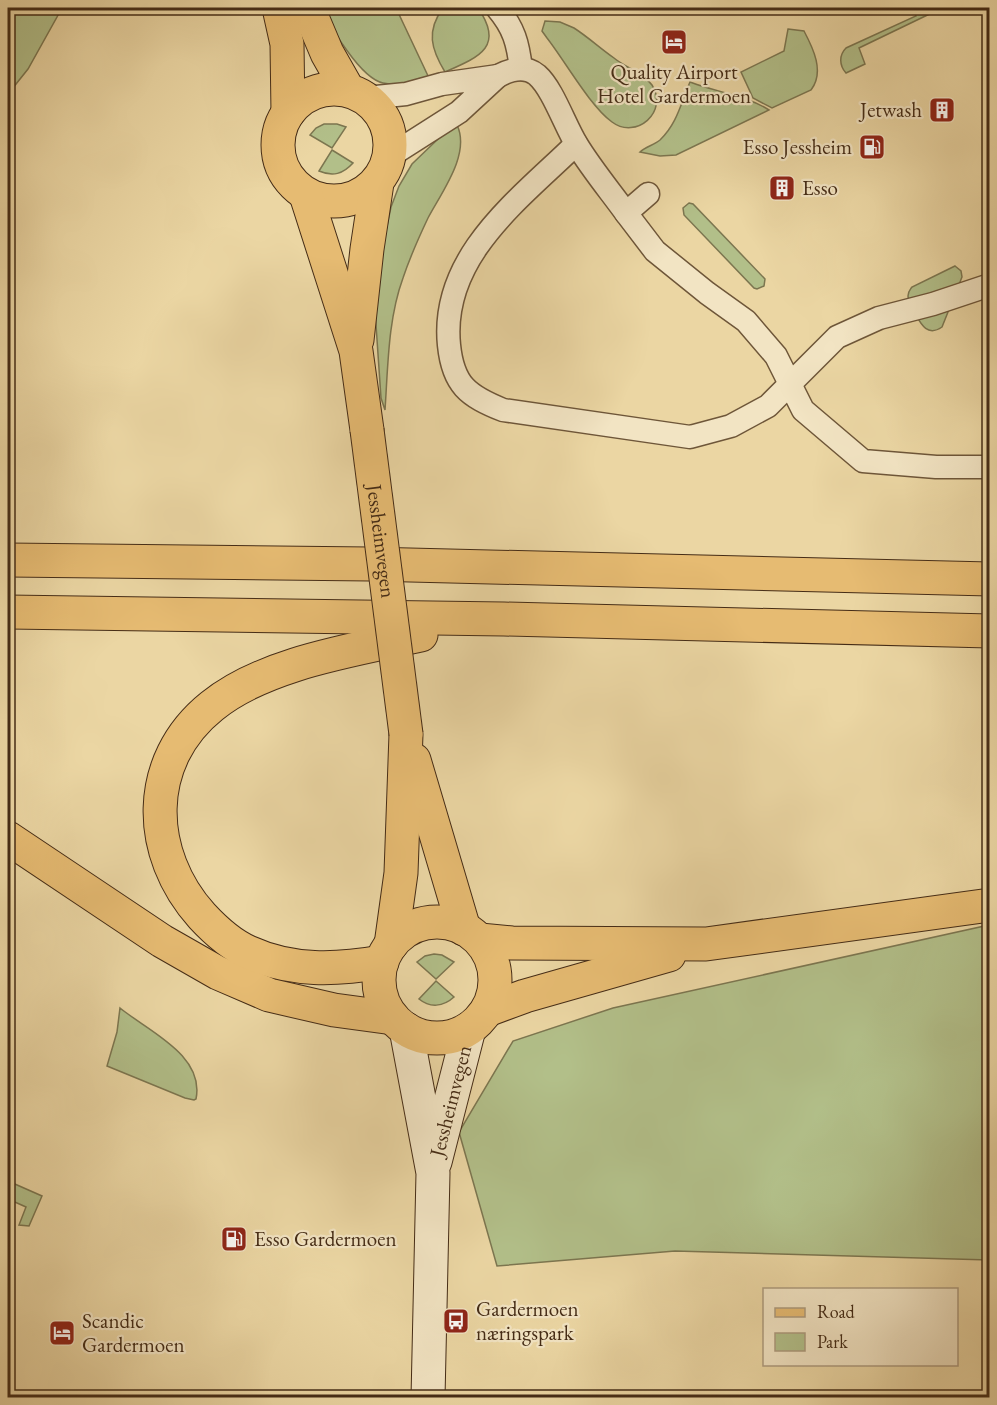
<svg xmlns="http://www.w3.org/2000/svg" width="997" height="1405" font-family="'EB Garamond',serif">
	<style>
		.green { fill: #b2bf89; stroke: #7c7650; stroke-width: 1.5 }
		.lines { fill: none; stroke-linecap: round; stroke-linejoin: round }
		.street-casing { stroke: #6e5639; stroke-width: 25 }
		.secondary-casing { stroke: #452c16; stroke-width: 35 }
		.primary-casing { stroke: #452c16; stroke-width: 35 }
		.highway-casing { stroke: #452c16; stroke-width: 35 }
		.street { stroke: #f2e4c3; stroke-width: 22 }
		.secondary { stroke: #f2e4c3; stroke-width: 33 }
		.primary { stroke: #e6bb72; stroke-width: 33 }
		.highway { stroke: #e6bb72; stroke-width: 33 }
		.highway-bridge-casing { stroke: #452c16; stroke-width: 35; stroke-linecap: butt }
		.highway-bridge { stroke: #e6bb72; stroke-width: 33 }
		.labels { text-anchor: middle; stroke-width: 4.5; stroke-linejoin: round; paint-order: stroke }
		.poi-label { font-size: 21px; fill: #452c16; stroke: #f2e4c3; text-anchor: start }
		.street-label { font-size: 21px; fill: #452c16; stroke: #f2e4c3 }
	</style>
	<rect width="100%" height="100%" fill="#ebd6a3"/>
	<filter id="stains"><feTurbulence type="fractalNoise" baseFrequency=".00333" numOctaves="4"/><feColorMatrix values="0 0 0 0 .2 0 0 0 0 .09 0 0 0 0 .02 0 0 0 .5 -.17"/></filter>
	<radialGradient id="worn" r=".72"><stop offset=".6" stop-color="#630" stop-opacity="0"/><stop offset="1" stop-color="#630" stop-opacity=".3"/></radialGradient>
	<g class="green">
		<path d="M8,8H62L28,69L8,94Z"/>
		<path d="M321,8H396L429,78C415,82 397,86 383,83C360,78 331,27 321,8Z"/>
		<path d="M443,8H478C505,47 479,57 445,72C431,49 426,31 443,8Z"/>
		<path d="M928,8H942L859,48L865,64L846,73C839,65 839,55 846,48L916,16L915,14Z"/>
		<path d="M545,21L560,22L574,28C588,37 601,49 614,58C625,67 644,74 652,85C669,112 636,140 612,122C590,106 565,61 547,38L542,31Z"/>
		<path d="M788,29L804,31C813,48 825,72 811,90L772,108L753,98L741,72L784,51Z"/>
		<path d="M690,82C715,92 746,95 769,110L676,155L660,156L640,152C645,147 654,145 660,140C677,124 681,103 690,82Z"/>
		<path d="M324,124H337L346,127L332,148L310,135L316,128Z"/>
		<path d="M457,125C471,154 441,193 428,218C419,237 410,257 403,278C388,319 388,366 385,410L381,398L375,310L382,250L391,207L399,186L412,164L438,139Z"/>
		<path d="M332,150L353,163C343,174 333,177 319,171Z"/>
		<path d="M689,203L693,204L765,279L764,286L757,289L754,288L684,215L683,208Z"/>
		<path d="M955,266L961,271L962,277L942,327C926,338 920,322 913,310C911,306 908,300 908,296C908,291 910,290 912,287Z"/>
		<path d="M989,925V1260L675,1251L497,1266L459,1132L513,1041L613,1008Z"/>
		<path d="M434,954L442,955L454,962L436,979L417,962L425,956Z"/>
		<path d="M436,981L454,997C443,1007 430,1008 419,999Z"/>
		<path d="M120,1008C148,1031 205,1055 196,1099L194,1100L185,1098L107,1066L117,1032Z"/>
		<path d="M8,1181L42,1196L29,1226L19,1225L26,1207L8,1199Z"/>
	</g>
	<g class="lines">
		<defs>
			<g id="street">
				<path d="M497,8C514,28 518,43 521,69"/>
				<path d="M498,76C511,69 525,65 537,75C553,89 565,126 577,145C591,168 610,191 626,213L648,194"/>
				<path d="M366,98L406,94L442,84L498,76L459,112L390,156"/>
				<path d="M576,144C520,199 440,256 449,345C453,385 468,396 503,410L690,437L731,426L768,406L837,337L879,318L933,304L990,285"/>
				<path d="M626,213L655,251L707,293L746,321L776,356L803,410L863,461L936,467H990"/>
			</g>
			<g id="secondary">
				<path d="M406,1029L433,1173L428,1398"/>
				<path id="s1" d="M435,1162L469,1029"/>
			</g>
			<g id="primary">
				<path d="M279,8L287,44L288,113"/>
				<path d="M308,8L327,53L348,90"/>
			</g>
			<g id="highway">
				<circle cx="334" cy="145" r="56"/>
				<path d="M306,195L356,351L367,430"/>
				<path d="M357,340L367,249L377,183"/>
				<path d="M8,560L370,564L990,579"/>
				<path d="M8,612L504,619L990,631"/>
				<path d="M414,760L464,929"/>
				<path d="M8,838L162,941L218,973L269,995L334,1010L393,1018"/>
				<circle cx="437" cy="980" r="58"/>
				<path d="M480,940L512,943L706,944L990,905"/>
				<path d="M391,945L401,873L406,734"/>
				<path d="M382,962C336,970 292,972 248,952C230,944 215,930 202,916C146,854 143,761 212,706C265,663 354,650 421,635"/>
				<path d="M487,1010L525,996L669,955"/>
			</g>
		</defs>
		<use href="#street" class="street-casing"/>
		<use href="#secondary" class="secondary-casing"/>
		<use href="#primary" class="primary-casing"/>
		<use href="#highway" class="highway-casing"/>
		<use href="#street" class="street"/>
		<use href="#secondary" class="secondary"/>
		<use href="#primary" class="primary"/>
		<use href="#highway" class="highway"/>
		<defs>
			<g id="highway-bridge">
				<path id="s2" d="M367,430L406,734"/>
			</g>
		</defs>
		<use href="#highway-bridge" class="highway-bridge-casing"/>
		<use href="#highway-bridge" class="highway-bridge"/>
	</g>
	<defs>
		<symbol id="hotel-square" viewBox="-11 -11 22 22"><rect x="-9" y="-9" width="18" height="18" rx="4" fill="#8f2418" stroke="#f2e4c3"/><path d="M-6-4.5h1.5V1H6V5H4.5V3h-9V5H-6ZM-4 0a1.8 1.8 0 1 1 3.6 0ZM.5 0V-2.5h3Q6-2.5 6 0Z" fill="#fff"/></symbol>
		<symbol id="building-square" viewBox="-11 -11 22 22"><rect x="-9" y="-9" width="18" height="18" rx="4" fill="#8f2418" stroke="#f2e4c3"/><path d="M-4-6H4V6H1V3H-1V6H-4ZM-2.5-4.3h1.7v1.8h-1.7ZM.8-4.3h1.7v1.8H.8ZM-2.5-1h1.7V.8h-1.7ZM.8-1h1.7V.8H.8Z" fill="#fff"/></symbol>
		<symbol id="fuel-square" viewBox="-11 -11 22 22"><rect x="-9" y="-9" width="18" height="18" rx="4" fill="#8f2418" stroke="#f2e4c3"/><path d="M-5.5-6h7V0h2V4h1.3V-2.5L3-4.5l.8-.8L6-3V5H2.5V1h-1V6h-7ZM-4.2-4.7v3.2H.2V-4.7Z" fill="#fff"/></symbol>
		<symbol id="bus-square" viewBox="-11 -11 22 22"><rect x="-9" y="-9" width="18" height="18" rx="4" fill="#8f2418" stroke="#f2e4c3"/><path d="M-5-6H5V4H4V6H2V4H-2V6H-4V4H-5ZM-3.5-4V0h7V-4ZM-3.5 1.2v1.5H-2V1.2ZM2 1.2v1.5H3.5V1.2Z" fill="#fff"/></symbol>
	</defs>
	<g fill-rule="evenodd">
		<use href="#hotel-square" x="659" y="27" width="30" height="30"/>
		<use href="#building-square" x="927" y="95" width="30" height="30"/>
		<use href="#fuel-square" x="857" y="132" width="30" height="30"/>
		<use href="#building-square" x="767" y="173" width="30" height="30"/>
		<use href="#fuel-square" x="219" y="1224" width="30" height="30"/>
		<use href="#bus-square" x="441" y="1306" width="30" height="30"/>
		<use href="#hotel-square" x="47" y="1318" width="30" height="30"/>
	</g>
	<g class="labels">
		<g class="poi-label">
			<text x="674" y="79" text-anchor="middle">Quality Airport<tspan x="674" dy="24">Hotel Gardermoen</tspan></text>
			<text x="922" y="117" text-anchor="end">Jetwash</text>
			<text x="852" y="154" text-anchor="end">Esso Jessheim</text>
			<text x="802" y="195">Esso</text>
			<text x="254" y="1246">Esso Gardermoen</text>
			<text x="476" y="1316">Gardermoen<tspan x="476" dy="24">næringspark</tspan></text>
			<text x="82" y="1328">Scandic<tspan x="82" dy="24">Gardermoen</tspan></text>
		</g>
		<g class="street-label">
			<text dy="7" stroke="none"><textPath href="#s2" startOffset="112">Jessheimvegen</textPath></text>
			<text dy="7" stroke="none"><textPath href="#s1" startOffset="63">Jessheimvegen</textPath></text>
		</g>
	</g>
	<rect width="997" height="1405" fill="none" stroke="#ebd6a3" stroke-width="30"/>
	<rect x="9" y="9" width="979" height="1387" fill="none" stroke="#452c16" stroke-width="3"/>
	<rect x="15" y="15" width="967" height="1375" fill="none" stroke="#452c16" stroke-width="1.5"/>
	<rect x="763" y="1288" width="195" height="78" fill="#f2e4c3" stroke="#ad9a7e" stroke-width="1.5"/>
	<rect x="775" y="1308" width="30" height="9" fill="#e6bb72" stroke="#ad9a7e" stroke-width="1.5"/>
	<text x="817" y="1318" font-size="18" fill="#452c16">Road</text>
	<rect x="775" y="1333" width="30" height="18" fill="#b2bf89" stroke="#ad9a7e" stroke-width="1.5"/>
	<text x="817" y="1348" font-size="18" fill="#452c16">Park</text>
	<rect width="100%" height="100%" filter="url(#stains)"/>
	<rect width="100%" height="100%" fill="url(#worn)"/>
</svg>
